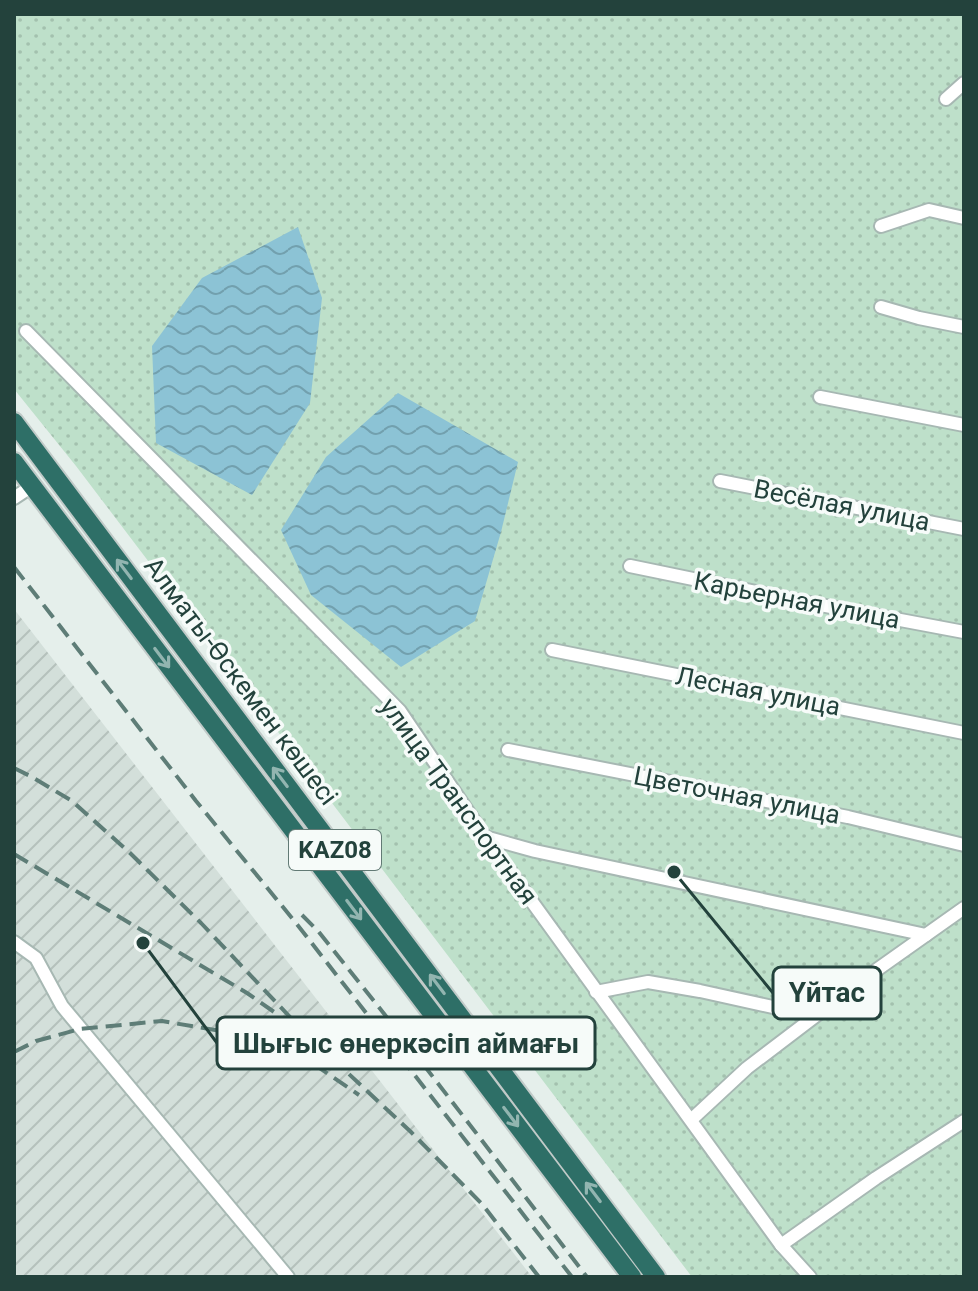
<svg xmlns="http://www.w3.org/2000/svg" width="978" height="1291" font-family="Roboto,sans-serif">
	<style>
		.industrial { fill: url(#industrial-furrows) }
		.park { fill: url(#park-dots) }
		.water { fill: url(#water-waves) }
		.lines { fill: none; stroke-linecap: round; stroke-linejoin: round }
		.minor-casing { stroke: #a7b8b3; stroke-width: 16 }
		.highway-casing { stroke: #c1cac8; stroke-width: 22 }
		.minor { stroke: #fff; stroke-width: 12 }
		.highway { stroke: #2e6f67; stroke-width: 18 }
		.rail { stroke: #5e7d77; stroke-width: 4; stroke-dasharray: 16 8; stroke-linecap: butt }
		.oneway { stroke: #92b5b0 }
		.labels { text-anchor: middle; stroke-width: 7; stroke-linejoin: round; paint-order: stroke }
		.shield { fill: #f6fbf9; stroke: #627a75; stroke-width: 2 }
		.shield-label { font-size: 24px; font-weight: bold; fill: #23423c }
		.street-label { font-size: 26px; fill: #23423c; stroke: #f6fbf9 }
		.leader { fill: none; stroke: #23423c; stroke-width: 3 }
		.callout-dot { fill: #23423c; stroke: #f6fbf9; stroke-width: 3 }
		.callout { fill: #f6fbf9; stroke: #23423c; stroke-width: 3 }
		.callout-label { font-size: 28px; text-anchor: middle; font-weight: bold; fill: #23423c }
	</style>
	<defs>
		<pattern id="industrial-furrows" width="10" height="10" patternUnits="userSpaceOnUse" patternTransform="scale(2)"><rect width="10" height="10" fill="#d3dfda"/><path d="M-1 1l2-2M0 10L10 0M9 11l2-2" fill="none" stroke="#b5c1bc"/></pattern>
		<pattern id="park-dots" width="8" height="8" patternUnits="userSpaceOnUse" patternTransform="scale(2)"><rect width="8" height="8" fill="#bee0ca"/><path d="M2 2h.1M6 6h.1" fill="none" stroke="#a3c1ae" stroke-width="1.8" stroke-linecap="round"/></pattern>
		<pattern id="water-waves" width="16" height="10" patternUnits="userSpaceOnUse" patternTransform="scale(2)"><rect width="16" height="10" fill="#8cc3d5"/><path d="M0 5q4-4 8 0t8 0" fill="none" stroke="#72a0ae"/></pattern>
	</defs>
	<rect width="100%" height="100%" fill="#e5efeb"/>
	<path class="industrial" d="M14,609L532,1277H14Z"/>
	<path class="park" d="M14,14H964V1277H692L76,466L14,389Z"/>
	<g class="water">
		<path d="M298,227L322,298L310,403L252,495L156,443L152,346L202,278Z"/>
		<path d="M398,393L518,462L501,532L475,621L401,667L311,595L281,530L326,457Z"/>
	</g>
	<g class="lines">
		<defs>
			<g id="minor">
				<path d="M946,99L964,83"/>
				<path d="M881,226L929,210L964,218"/>
				<path d="M881,307L919,318L964,327"/>
				<path d="M26,331L400,711L485,837L781,1245L810,1277"/>
				<path d="M820,397L964,425"/>
				<path d="M720,481L964,529"/>
				<path d="M14,498L32,486"/>
				<path d="M630,566L810,603L964,632"/>
				<path d="M552,650L964,733"/>
				<path d="M508,750L848,817L964,845"/>
				<path d="M485,837L535,851L926,935"/>
				<path d="M14,942L36,958L62,1006L288,1277"/>
				<path d="M596,992L648,982L700,991L814,1016"/>
				<path d="M691,1120L747,1068L868,976L964,908"/>
				<path d="M781,1245L876,1178L964,1121"/>
			</g>
			<g id="highway">
				<path d="M14,422L656,1277"/>
				<path d="M14,462L632,1277"/>
			</g>
		</defs>
		<use href="#minor" class="minor-casing"/>
		<use href="#highway" class="highway-casing"/>
		<use href="#minor" class="minor"/>
		<use href="#highway" class="highway"/>
		<g class="rail">
			<path d="M14,567L196,801L296,923L572,1277"/>
			<path d="M14,768L32,777L72,801L129,852L201,923L306,1034L411,1132L482,1204L539,1277"/>
			<path d="M14,854L247,993L277,1014"/>
			<path d="M302,915L318,931L393,1025L587,1277"/>
			<path d="M14,1052L36,1041L80,1029L162,1021L238,1034L305,1058L359,1095"/>
		</g>
	</g>
	<defs><path id="oneway-shaft" d="M-6 0H5M1.5-3L5.5 0L1.5 3" fill="none" stroke-width="1.6" stroke-linecap="round" stroke-linejoin="round" transform="scale(2)"/></defs>
	<g class="oneway">
		<use href="#oneway-shaft" transform="translate(124 569) rotate(-127)"/>
		<use href="#oneway-shaft" transform="translate(162 658) rotate(53)"/>
		<use href="#oneway-shaft" transform="translate(280 777) rotate(-127)"/>
		<use href="#oneway-shaft" transform="translate(354 910) rotate(53)"/>
		<use href="#oneway-shaft" transform="translate(437 984) rotate(-127)"/>
		<use href="#oneway-shaft" transform="translate(511 1117) rotate(53)"/>
		<use href="#oneway-shaft" transform="translate(593 1192) rotate(-127)"/>
	</g>
	<g class="labels">
		<rect class="shield" x="289" y="830" width="92" height="40" rx="6"/>
		<g class="shield-label">
			<text x="335" y="858">KAZ08</text>
		</g>
		<g class="street-label">
			<text transform="translate(842 505) rotate(11)" y="9">Весёлая улица</text>
			<text transform="translate(797 600) rotate(11)" y="9">Карьерная улица</text>
			<text transform="translate(241 681) rotate(53)" y="9">Алматы-Өскемен көшесі</text>
			<text transform="translate(758 691) rotate(11)" y="9">Лесная улица</text>
			<text transform="translate(737 795) rotate(11)" y="9">Цветочная улица</text>
			<text transform="translate(459 801) rotate(54)" y="9">улица Транспортная</text>
		</g>
	</g>
	<path class="leader" d="M674 872L773 993M143 943L217 1043"/>
	<g class="callout-dot">
		<circle cx="674" cy="872" r="8"/>
		<circle cx="143" cy="943" r="8"/>
	</g>
	<g class="callout">
		<rect x="773" y="967" width="108" height="52" rx="8"/>
		<rect x="217" y="1017" width="378" height="52" rx="8"/>
	</g>
	<g class="callout-label">
		<text x="827" y="1002">Үйтас</text>
		<text x="406" y="1053">Шығыс өнеркәсіп аймағы</text>
	</g>
	<rect width="978" height="1291" fill="none" stroke="#23423c" stroke-width="32"/>
</svg>
